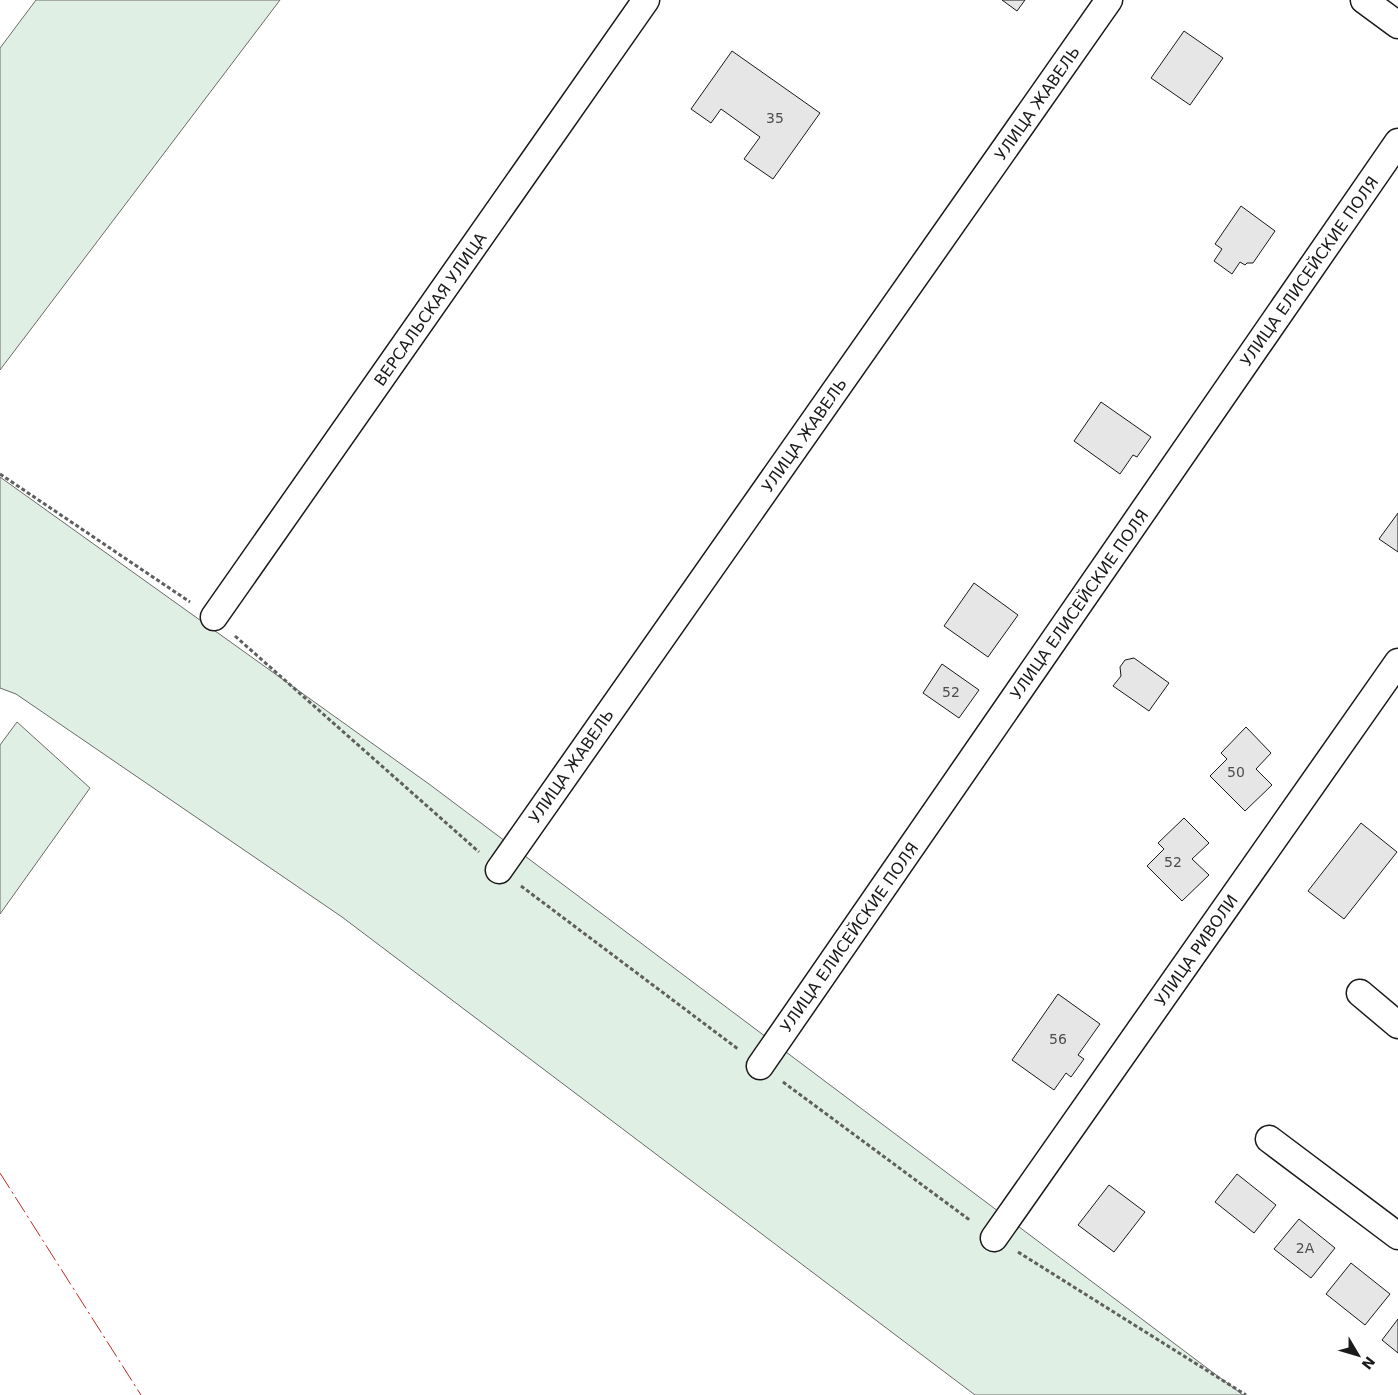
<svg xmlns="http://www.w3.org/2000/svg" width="1398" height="1395" font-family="'DejaVu Sans',sans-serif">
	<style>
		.green { fill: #e0efe3; stroke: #6a6a6a }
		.building { fill: #e6e6e6; stroke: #1a1a1a }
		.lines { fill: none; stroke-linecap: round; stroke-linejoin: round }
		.street-casing { stroke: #1a1a1a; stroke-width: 29 }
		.path { stroke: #5f5f5f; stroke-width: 3; stroke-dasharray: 4 2.5; stroke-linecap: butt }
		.street { stroke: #fff; stroke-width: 26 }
		.power { stroke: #c62828; stroke-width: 1; stroke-dasharray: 18 4 2.5 4; stroke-linecap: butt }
		.labels { text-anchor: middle; stroke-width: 4; stroke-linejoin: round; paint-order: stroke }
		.number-label { font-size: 14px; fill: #4d4d4d }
		.street-label { font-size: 16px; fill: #1a1a1a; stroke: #fff }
	</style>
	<rect width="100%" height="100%" fill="#fff"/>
	<g class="green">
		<path d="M36,0H280L0,370V48Z"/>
		<path d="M0,477L429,784L1243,1395H975L342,917L16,694L0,688Z"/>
		<path d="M17,722L90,788L0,914V745Z"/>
	</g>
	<g class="building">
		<path d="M1002,0H1025L1017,11Z"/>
		<path d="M1184,31L1223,58L1190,105L1151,78Z"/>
		<path d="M732,51L820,113L773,179L744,159L760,137L721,109L711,123L691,109Z"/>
		<path d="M1241,206L1275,231L1253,263H1247L1245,265L1240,262L1232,274L1214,261L1222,249L1215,244Z"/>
		<path d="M1101,402L1151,437L1137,457L1133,455L1120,474L1074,441Z"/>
		<path d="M1398,513V552L1379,539Z"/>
		<path d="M974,583L1018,615L988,657L944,626Z"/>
		<path d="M1134,658L1169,683L1149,711L1113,686L1121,676L1120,667L1125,660Z"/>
		<path d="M942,664L979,690L959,718L923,693Z"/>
		<path d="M1246,727L1271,753L1256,769L1272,785L1245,811L1210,776L1227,759L1221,753Z"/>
		<path d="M1184,818L1209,843L1192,859L1209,875L1182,901L1147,866L1164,849L1158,843Z"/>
		<path d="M1361,823L1397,852L1344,919L1308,891Z"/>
		<path d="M1058,994L1100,1024L1078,1055L1084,1059L1071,1077L1066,1073L1054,1090L1012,1060Z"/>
		<path d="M1237,1174L1276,1205L1254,1233L1215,1202Z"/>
		<path d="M1109,1185L1145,1212L1114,1252L1078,1225Z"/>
		<path d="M1299,1219L1335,1248L1311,1278L1274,1249Z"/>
		<path d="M1351,1263L1390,1294L1365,1325L1326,1294Z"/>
		<path d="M1398,1319V1353L1382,1340Z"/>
	</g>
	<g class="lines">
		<defs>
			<g id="street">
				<path d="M1364,0L1398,25"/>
				<path d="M214,617L646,0"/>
				<path d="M499,870L1109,0"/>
				<path d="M1360,993L1398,1025"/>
				<path d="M760,1066L1398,142"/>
				<path d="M1269,1139L1398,1236"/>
				<path d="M994,1238L1398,662"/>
			</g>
		</defs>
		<use href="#street" class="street-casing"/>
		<g class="path">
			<path d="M0,474L190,602"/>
			<path d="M235,636L479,852"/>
			<path d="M521,886L738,1049"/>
			<path d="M783,1082L971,1221"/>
			<path d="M1018,1252L1246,1395"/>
		</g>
		<use href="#street" class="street"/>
		<path class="power" d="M0,1173L141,1395"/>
	</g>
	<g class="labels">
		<g class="number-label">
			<text x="775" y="123">35</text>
			<text x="951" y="697">52</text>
			<text x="1236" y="777">50</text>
			<text x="1173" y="867">52</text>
			<text x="1058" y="1044">56</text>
			<text x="1305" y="1253">2А</text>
		</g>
		<g class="street-label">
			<text transform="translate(1037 103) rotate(-55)" y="6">УЛИЦА ЖАВЕЛЬ</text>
			<text transform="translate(1309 271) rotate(-55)" y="6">УЛИЦА ЕЛИСЕЙСКИЕ ПОЛЯ</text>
			<text transform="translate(430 309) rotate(-55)" y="6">ВЕРСАЛЬСКАЯ УЛИЦА</text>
			<text transform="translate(804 435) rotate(-55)" y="6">УЛИЦА ЖАВЕЛЬ</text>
			<text transform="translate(1079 604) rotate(-55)" y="6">УЛИЦА ЕЛИСЕЙСКИЕ ПОЛЯ</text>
			<text transform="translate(571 766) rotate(-55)" y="6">УЛИЦА ЖАВЕЛЬ</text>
			<text transform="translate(849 937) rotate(-55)" y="6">УЛИЦА ЕЛИСЕЙСКИЕ ПОЛЯ</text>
			<text transform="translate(1196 950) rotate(-55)" y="6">УЛИЦА РИВОЛИ</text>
		</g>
	</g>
	<g transform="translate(1358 1355) rotate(128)" stroke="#ffffff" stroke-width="4" paint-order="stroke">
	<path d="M0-4L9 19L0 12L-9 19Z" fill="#1a1a1a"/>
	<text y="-8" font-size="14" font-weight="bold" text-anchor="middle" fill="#1a1a1a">N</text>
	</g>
</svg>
